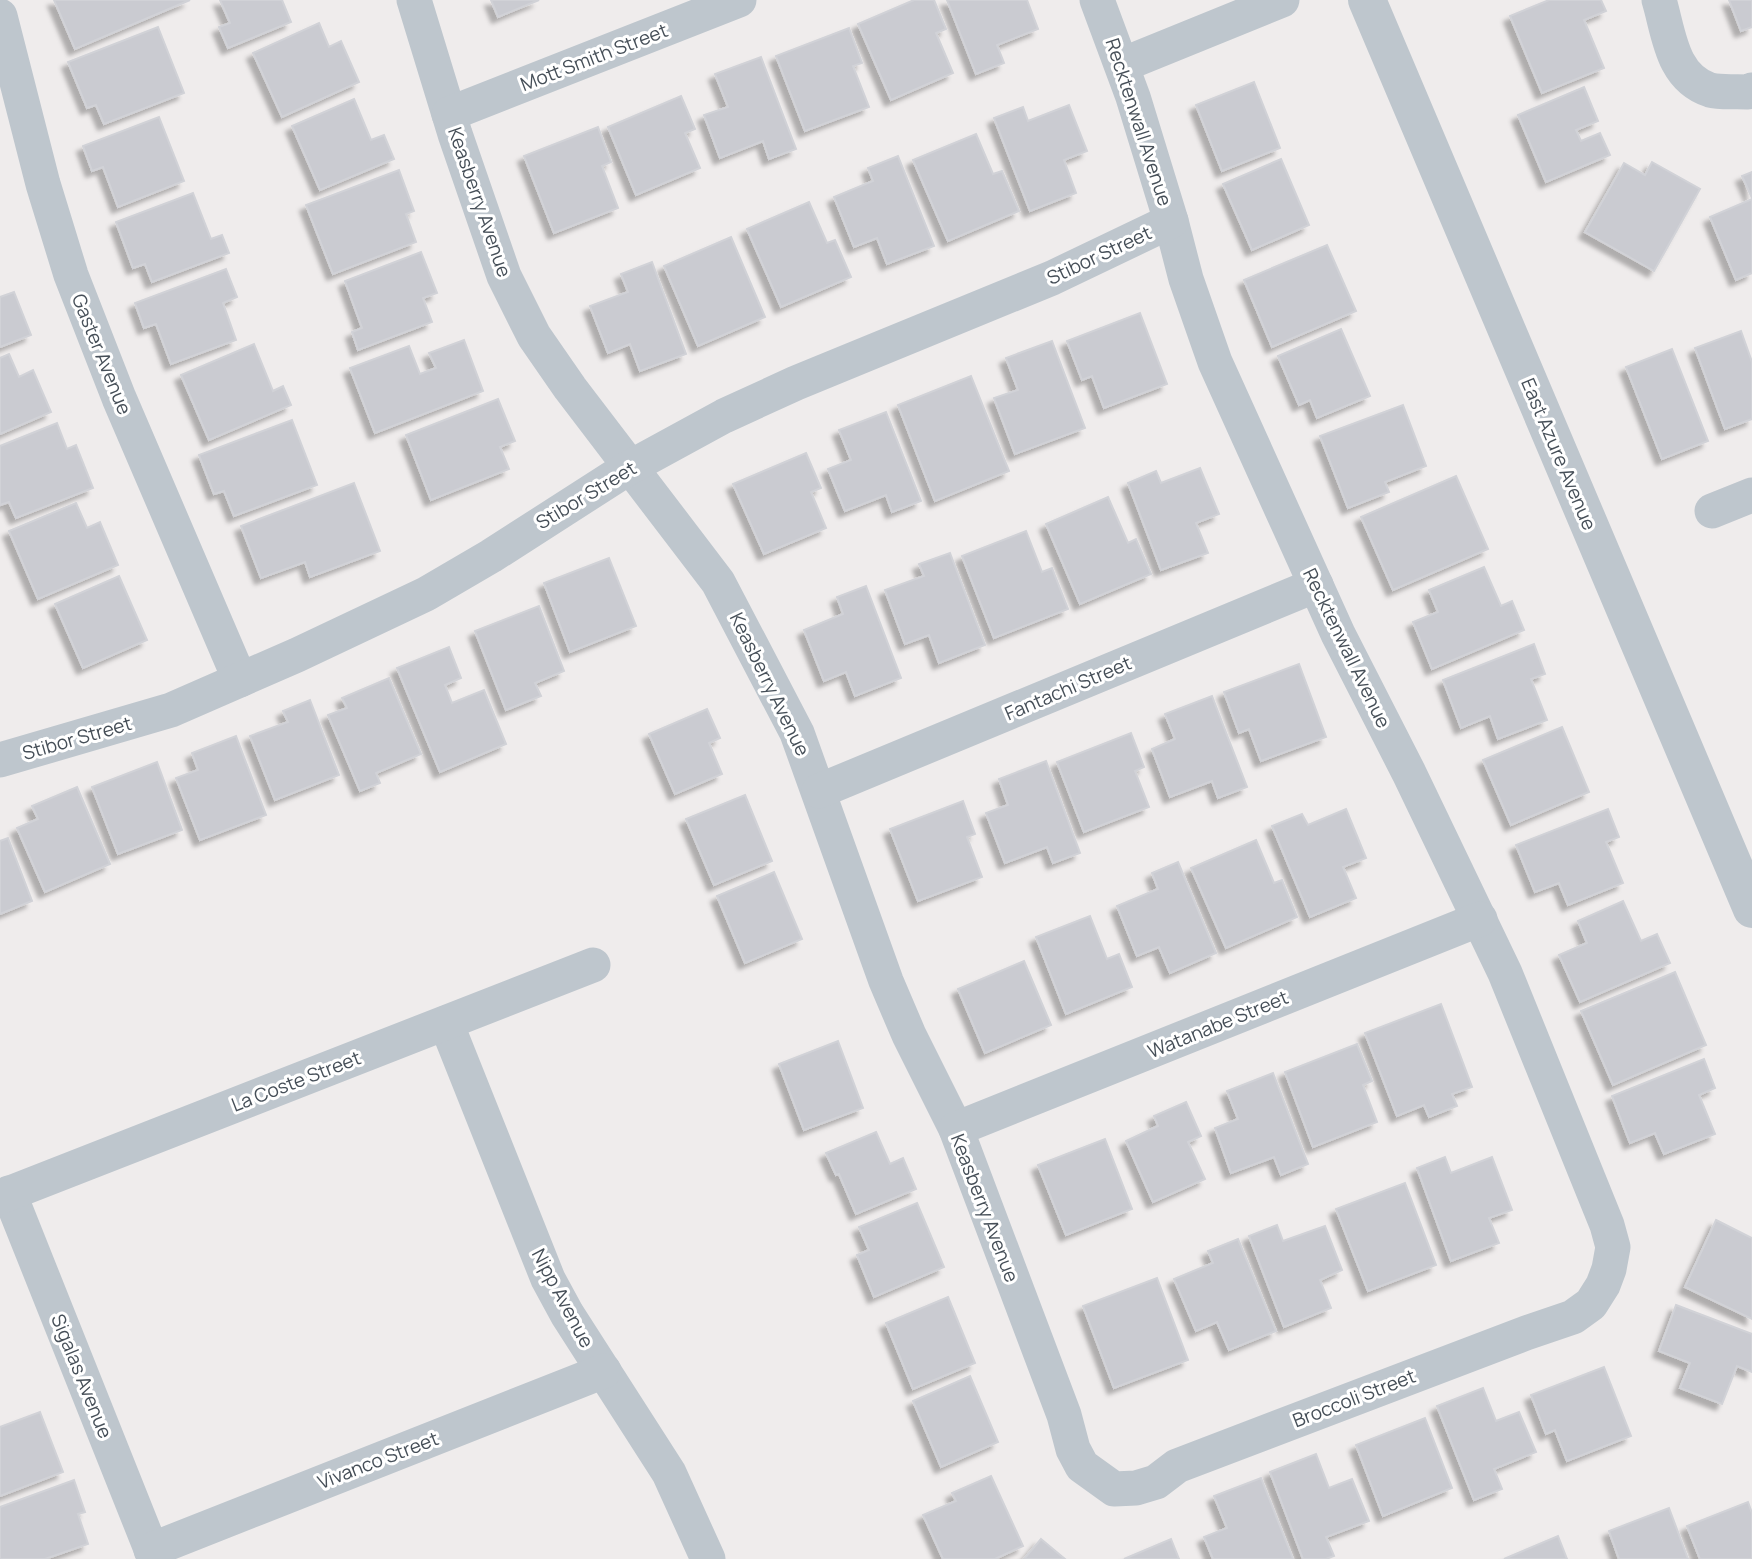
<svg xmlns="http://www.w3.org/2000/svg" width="1752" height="1559" font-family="Manrope,sans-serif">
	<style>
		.building { fill: #cacbd1; stroke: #d1d2d7; stroke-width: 2; filter: url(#shadow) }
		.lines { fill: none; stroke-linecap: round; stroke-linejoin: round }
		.minor { stroke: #bec6cd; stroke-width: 35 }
		.tertiary { stroke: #bec6cd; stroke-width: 38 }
		.labels { text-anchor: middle; stroke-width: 6; stroke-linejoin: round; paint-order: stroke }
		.street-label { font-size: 19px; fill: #464f58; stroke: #fff }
	</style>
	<defs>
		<filter id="shadow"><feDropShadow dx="-6" dy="6" stdDeviation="2" flood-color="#0004"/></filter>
	</defs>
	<rect width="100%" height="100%" fill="#efecec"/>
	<g class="building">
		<path d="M54,0H190L75,49Z"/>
		<path d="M220,0H282L291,22L228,48L219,27L230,23Z"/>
		<path d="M491,0H539L498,17Z"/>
		<path d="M914,0H934L946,29L936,33L953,73L891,100L858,24Z"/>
		<path d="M947,0H1027L1038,29L997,45L1004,63L976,74Z"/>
		<path d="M1549,0H1601L1606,11L1584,20L1604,68L1542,93L1510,16Z"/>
		<path d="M1729,0H1752V27L1741,31Z"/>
		<path d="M319,23L329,47L341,41L359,82L282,117L253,53Z"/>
		<path d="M158,27L184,93L104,124L96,105L87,108L68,62Z"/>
		<path d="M849,28L862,63L853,66L869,107L805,131L776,56Z"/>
		<path d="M761,57L796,149L769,159L763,141L720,158L704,115L728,107L715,74Z"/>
		<path d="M1254,82L1280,148L1222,171L1196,105Z"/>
		<path d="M1584,87L1598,121L1576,130L1581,141L1600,133L1610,155L1546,182L1518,115Z"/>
		<path d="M681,96L695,129L685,133L700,168L636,195L608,127Z"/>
		<path d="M354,99L371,140L384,135L394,159L320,190L292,126Z"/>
		<path d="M1069,105L1087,151L1064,160L1076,193L1030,211L994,118L1023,107L1028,121Z"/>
		<path d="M159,117L184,181L118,207L103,167L92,171L83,146Z"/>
		<path d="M598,127L611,162L602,166L618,208L554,233L524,156Z"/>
		<path d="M976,134L993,174L1002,171L1019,211L948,241L913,160Z"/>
		<path d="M898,156L934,246L887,264L877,238L854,247L834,197L873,181L868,168Z"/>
		<path d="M1281,159L1309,225L1252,250L1223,184Z"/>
		<path d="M1652,162L1700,189L1654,271L1585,232L1624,163L1645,175Z"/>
		<path d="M399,170L414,211L406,214L416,242L333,274L306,205Z"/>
		<path d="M1752,172V198L1742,176Z"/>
		<path d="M193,193L211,239L222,235L229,253L152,282L145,264L133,268L116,222Z"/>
		<path d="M1752,199V273L1736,280L1710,217Z"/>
		<path d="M809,202L827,243L835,240L851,277L781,307L747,229Z"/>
		<path d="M731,237L765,317L698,346L664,266Z"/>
		<path d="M1327,245L1356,311L1272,347L1244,280Z"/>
		<path d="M421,252L437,293L423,298L432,322L358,350L352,332L362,328L345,281Z"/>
		<path d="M652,262L686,354L640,371L630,344L608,353L590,306L628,292L621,274Z"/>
		<path d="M226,269L237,297L223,303L236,340L171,364L156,324L144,328L135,303Z"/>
		<path d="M14,292L31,335L0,347V297Z"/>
		<path d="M1140,313L1167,384L1104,408L1092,376L1082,380L1067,341Z"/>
		<path d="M1341,329L1370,396L1317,418L1310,400L1299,405L1278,356Z"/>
		<path d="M1741,331L1752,362V419L1725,429L1695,348Z"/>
		<path d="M464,340L483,391L375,433L350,368L409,346L420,374L436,368L429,353Z"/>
		<path d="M1052,341L1085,428L1015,454L994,398L1018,390L1006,358Z"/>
		<path d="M254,344L273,391L283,386L291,405L209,440L181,375Z"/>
		<path d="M1672,349L1708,441L1662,459L1626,367Z"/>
		<path d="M9,354L19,377L33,370L51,412L0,434V358Z"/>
		<path d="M971,376L1009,471L935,501L898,405Z"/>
		<path d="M498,399L515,441L500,447L509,469L431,500L406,435Z"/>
		<path d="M1403,405L1426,466L1385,482L1389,492L1348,508L1320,436Z"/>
		<path d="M886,412L921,501L892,512L886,495L845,511L828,469L851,460L839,430Z"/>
		<path d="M292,420L317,485L234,516L224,491L214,494L199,455Z"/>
		<path d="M57,423L67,449L76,445L93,488L16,518L9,502L0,505V446Z"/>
		<path d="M806,453L821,488L811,492L826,528L764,554L733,484Z"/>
		<path d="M1200,468L1219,514L1196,523L1208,553L1161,570L1128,483L1156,471L1161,483Z"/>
		<path d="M1456,476L1488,549L1393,590L1361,517Z"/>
		<path d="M354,483L380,551L310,577L305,562L261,578L241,526Z"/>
		<path d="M1108,497L1128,543L1136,539L1151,574L1080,604L1046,524Z"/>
		<path d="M76,503L87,528L100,522L118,565L38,599L9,531Z"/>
		<path d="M1026,531L1042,572L1052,568L1068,609L994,638L962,556Z"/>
		<path d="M950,553L985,645L939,663L929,635L905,644L885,590L924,576L919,564Z"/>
		<path d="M609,558L636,626L570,652L544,583Z"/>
		<path d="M1484,567L1501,606L1512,601L1524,630L1432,669L1413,622L1438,612L1429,590Z"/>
		<path d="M119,576L147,640L83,668L55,604Z"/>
		<path d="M866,586L901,678L855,696L846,672L824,681L804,630L843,614L837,597Z"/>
		<path d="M539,606L564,671L535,683L541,696L506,710L475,631Z"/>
		<path d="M1534,644L1545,674L1531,679L1547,720L1498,739L1490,716L1461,728L1443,680Z"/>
		<path d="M449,647L461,678L445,685L452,703L484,690L506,744L440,772L397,668Z"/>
		<path d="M1299,664L1326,737L1261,761L1249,729L1239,733L1224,692Z"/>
		<path d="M389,678L421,754L376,773L380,783L360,791L328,715L347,708L342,698Z"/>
		<path d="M1212,696L1247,787L1218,798L1212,781L1170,797L1152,749L1175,739L1165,714Z"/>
		<path d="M310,700L339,775L275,800L250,736L288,722L283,711Z"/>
		<path d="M707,709L720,738L709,743L722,774L675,794L649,734Z"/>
		<path d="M1562,727L1589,792L1511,825L1483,760Z"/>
		<path d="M1131,733L1144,767L1135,771L1149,807L1084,832L1057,762Z"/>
		<path d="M236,736L266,815L200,840L176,778L198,770L192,753Z"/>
		<path d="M1046,761L1080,853L1053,863L1047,847L1005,863L986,813L1008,805L999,779Z"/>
		<path d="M157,762L182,830L118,854L92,787Z"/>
		<path d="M77,787L110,864L45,892L17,828L38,819L32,806Z"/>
		<path d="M745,795L772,861L714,885L686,819Z"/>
		<path d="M963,801L975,834L967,837L982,877L918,901L890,829Z"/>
		<path d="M1346,809L1366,858L1343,867L1356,898L1310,917L1272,826L1302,814L1308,825Z"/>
		<path d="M1608,809L1619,837L1606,842L1623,883L1568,905L1559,883L1535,892L1516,845Z"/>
		<path d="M8,838L32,901L0,914V841Z"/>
		<path d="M1256,840L1274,883L1282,880L1297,917L1226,948L1191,868Z"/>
		<path d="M1178,862L1216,953L1170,973L1159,947L1137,956L1117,906L1158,889L1152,873Z"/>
		<path d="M774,872L802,939L745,963L717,896Z"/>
		<path d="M1623,901L1641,941L1657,934L1670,963L1580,1002L1559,955L1587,943L1578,921Z"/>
		<path d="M1090,916L1107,959L1119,954L1132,987L1066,1014L1036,937Z"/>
		<path d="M1024,961L1051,1025L985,1053L958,989Z"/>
		<path d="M1675,972L1706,1045L1613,1085L1581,1011Z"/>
		<path d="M1441,1004L1472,1087L1452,1094L1457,1106L1429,1117L1424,1105L1397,1116L1365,1033Z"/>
		<path d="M838,1041L863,1108L804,1130L779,1064Z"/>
		<path d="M1357,1044L1372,1081L1363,1085L1377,1122L1313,1147L1285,1072Z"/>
		<path d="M1704,1059L1715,1088L1699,1095L1715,1134L1664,1154L1655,1133L1630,1143L1612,1096Z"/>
		<path d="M1273,1073L1308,1164L1281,1175L1274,1157L1231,1173L1215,1128L1238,1119L1227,1091Z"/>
		<path d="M1186,1102L1201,1136L1188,1142L1205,1179L1153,1202L1126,1141L1158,1126L1154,1116Z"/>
		<path d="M876,1132L890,1164L903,1158L916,1189L856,1214L839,1174L836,1175L826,1153Z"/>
		<path d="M1105,1139L1132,1209L1066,1235L1038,1165Z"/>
		<path d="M1445,1157L1451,1173L1492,1157L1512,1210L1489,1218L1499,1243L1451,1261L1417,1168Z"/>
		<path d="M1405,1183L1436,1265L1368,1291L1336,1209Z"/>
		<path d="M917,1203L944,1267L874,1297L857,1255L869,1250L859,1227Z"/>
		<path d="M1716,1220L1752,1238V1319L1685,1287Z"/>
		<path d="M1277,1225L1283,1241L1325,1226L1342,1270L1320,1280L1331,1308L1284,1327L1249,1236Z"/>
		<path d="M1238,1239L1276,1331L1229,1350L1217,1322L1196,1331L1174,1279L1213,1263L1208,1251Z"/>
		<path d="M1157,1278L1188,1360L1114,1388L1083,1306Z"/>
		<path d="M948,1297L975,1363L913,1389L886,1323Z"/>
		<path d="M1676,1305L1752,1334V1372L1737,1366L1722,1404L1680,1388L1690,1363L1659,1351Z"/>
		<path d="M1604,1367L1631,1436L1567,1461L1555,1430L1546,1434L1531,1395Z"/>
		<path d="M970,1376L998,1442L941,1467L913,1401Z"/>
		<path d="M1483,1388L1496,1421L1519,1412L1536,1452L1494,1469L1502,1489L1474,1500L1437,1406Z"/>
		<path d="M40,1412L63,1472L0,1496V1427Z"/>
		<path d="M1425,1418L1452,1488L1383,1516L1356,1445Z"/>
		<path d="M1316,1454L1329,1488L1352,1479L1369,1521L1326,1537L1334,1556L1326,1559H1303L1270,1472Z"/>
		<path d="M991,1476L1023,1546L995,1559H943L923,1515L956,1501L952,1493Z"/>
		<path d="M1261,1478L1293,1559H1213L1204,1537L1227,1528L1214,1496Z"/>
		<path d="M74,1480L85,1512L78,1514L88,1544L45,1559H0V1507Z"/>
		<path d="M1748,1502L1752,1513V1559H1700L1687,1526Z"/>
		<path d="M1669,1508L1688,1559H1619L1609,1531Z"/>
		<path d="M1558,1536L1567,1559H1504Z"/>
		<path d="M1041,1539L1065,1559H1024Z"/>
		<path d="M1171,1539L1179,1559H1124Z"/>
	</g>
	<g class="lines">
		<g class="minor">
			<path d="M414,0L455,134L504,276L534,336L570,388L718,582L797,733L886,981L909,1035L956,1129L1064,1415L1073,1449L1082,1466L1114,1489L1136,1488L1156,1482L1177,1466L1526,1333L1573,1317L1591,1304L1603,1285L1609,1269L1613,1247L1607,1225L1505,973L1409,773L1338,634L1215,362L1186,279L1171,221L1133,97L1097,0"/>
			<path d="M1659,0C1669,33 1671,77 1710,90C1721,93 1736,91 1748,92L1752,90"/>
			<path d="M0,16L43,184L71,275L119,398L240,680"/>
			<path d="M1122,65L1282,0"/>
			<path d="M449,114L739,0"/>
			<path d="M1712,511L1752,495"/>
			<path d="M0,760L171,710L297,655L426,594L491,556L625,470L724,416L796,383L1052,278L1171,221"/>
			<path d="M819,791L1316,585"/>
			<path d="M446,1023L548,1279L567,1314L669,1473L708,1559"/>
			<path d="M956,1129L1480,919"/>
			<path d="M9,1193L155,1559"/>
			<path d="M0,1197L593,965"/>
			<path d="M151,1550L604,1371"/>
		</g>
		<path class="tertiary" d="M1367,0L1752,909"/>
	</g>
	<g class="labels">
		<g class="street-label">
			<text transform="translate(594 57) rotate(-21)" y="7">Mott Smith Street</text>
			<text transform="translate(1139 122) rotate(72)" y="7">Recktenwall Avenue</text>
			<text transform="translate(480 202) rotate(71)" y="7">Keasberry Avenue</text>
			<text transform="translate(1099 255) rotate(-25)" y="7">Stibor Street</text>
			<text transform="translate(102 354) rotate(68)" y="7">Gaster Avenue</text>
			<text transform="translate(1559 454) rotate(67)" y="7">East Azure Avenue</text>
			<text transform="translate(586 495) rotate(-31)" y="7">Stibor Street</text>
			<text transform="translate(1347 648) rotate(64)" y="7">Recktenwall Avenue</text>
			<text transform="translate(770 684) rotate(64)" y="7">Keasberry Avenue</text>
			<text transform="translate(1068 688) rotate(-23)" y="7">Fantachi Street</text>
			<text transform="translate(77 738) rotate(-16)" y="7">Stibor Street</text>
			<text transform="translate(1218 1024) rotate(-22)" y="7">Watanabe Street</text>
			<text transform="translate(296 1081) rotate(-21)" y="7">La Coste Street</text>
			<text transform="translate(985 1208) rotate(69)" y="7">Keasberry Avenue</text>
			<text transform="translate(563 1298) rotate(62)" y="7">Nipp Avenue</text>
			<text transform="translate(82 1376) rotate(68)" y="7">Sigalas Avenue</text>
			<text transform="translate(1354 1398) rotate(-21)" y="7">Broccoli Street</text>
			<text transform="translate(378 1460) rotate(-21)" y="7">Vivanco Street</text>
		</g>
	</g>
</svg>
